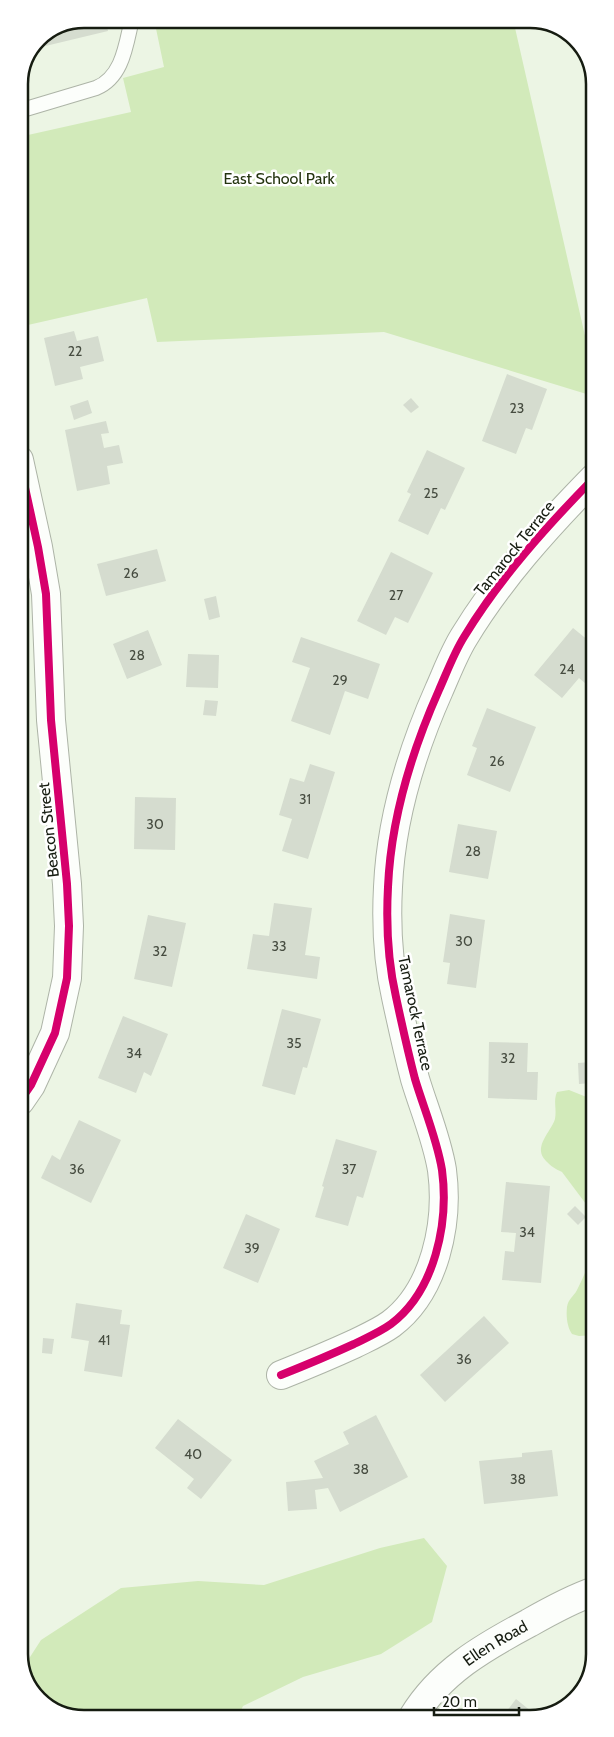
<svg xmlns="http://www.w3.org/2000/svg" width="614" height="1737" font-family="Cabin,sans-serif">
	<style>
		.green { fill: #d2eaba }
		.building { fill: #d5dccf }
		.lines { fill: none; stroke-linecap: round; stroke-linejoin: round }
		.service-casing { stroke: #adb4a7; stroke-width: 16 }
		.minor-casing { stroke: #adb4a7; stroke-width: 30 }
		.service { stroke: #fcfefb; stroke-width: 14 }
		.minor { stroke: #fcfefb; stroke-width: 28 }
		.cycleway-casing { stroke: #fff; stroke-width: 11 }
		.cycleway { stroke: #d6006c; stroke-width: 8 }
		.labels { text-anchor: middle; stroke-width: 5; stroke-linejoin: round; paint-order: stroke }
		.number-label { font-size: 14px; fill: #464c40 }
		.park-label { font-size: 16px; fill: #24340f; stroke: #fff }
		.street-label { font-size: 16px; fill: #161c11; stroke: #fff }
		.rim { fill: none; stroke: #161c11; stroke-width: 2.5 }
	</style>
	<rect width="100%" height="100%" fill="#ecf5e4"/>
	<g class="green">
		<path d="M154,19H513L593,371V396L384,332L157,342L147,298L19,327V137L131,112L123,78L164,67Z"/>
		<path d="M569,1090L589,1098L593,1104L595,1236L589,1208L562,1172C555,1169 551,1166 546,1161C532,1147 551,1132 555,1119C557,1109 553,1101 557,1092Z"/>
		<path d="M595,1238V1335L579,1336L572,1334C567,1327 566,1316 567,1307C568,1299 574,1296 577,1290C585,1274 593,1256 595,1238Z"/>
		<path d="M424,1538L447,1566L432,1622L381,1654L303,1677L243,1706L238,1717L79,1718L41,1702L21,1671L41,1640L121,1588L198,1581L264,1585L380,1548Z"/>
	</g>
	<g class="building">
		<path d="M83,19H105L108,31L33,49L38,37Z"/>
		<path d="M74,331L77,341L98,336L104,361L80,367L83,379L55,386L44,338Z"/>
		<path d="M507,374L547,389L532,430L526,428L516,454L482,441Z"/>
		<path d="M411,398L419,407L411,413L403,405Z"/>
		<path d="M88,400L92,413L74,420L70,406Z"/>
		<path d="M106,421L109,433L101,434L104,448L119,445L123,463L107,466L110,484L77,491L65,430Z"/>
		<path d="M427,450L465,468L445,510L441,508L428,535L398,521L411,494L407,492Z"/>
		<path d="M157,549L166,581L106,596L97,564Z"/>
		<path d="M391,552L433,573L408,623L395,617L386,635L357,621Z"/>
		<path d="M216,596L220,617L209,620L204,599Z"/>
		<path d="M573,628L594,645V659L592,661L594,663V685L591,688L579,678L562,698L534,675Z"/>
		<path d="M148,630L162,665L127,679L113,644Z"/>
		<path d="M301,637L380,664L368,699L345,691L330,735L291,721L310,668L292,662Z"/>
		<path d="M188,654L219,655L218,688L186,687Z"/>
		<path d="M205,700L218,701L216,716L203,715Z"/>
		<path d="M487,708L536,727L510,792L467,775L477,748L472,746Z"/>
		<path d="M310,764L335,772L308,859L282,851L292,819L279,815L290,778L304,782Z"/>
		<path d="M135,797L176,798L175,850L134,849Z"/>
		<path d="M458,824L497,831L488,879L449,872Z"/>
		<path d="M274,903L312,908L305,955L320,957L317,979L247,969L253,934L269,936Z"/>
		<path d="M450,914L485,920L476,988L447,984L450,963L443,962Z"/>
		<path d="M148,915L186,923L172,987L134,979Z"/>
		<path d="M282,1009L321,1019L307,1068L303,1067L295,1095L262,1086Z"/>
		<path d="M123,1016L168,1034L151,1076L144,1072L136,1093L98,1078Z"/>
		<path d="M489,1042L528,1043L527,1072H538L537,1100L488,1098Z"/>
		<path d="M591,1062L592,1083L579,1084L578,1063Z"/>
		<path d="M79,1120L121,1140L91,1203L41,1178L52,1155L60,1160Z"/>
		<path d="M336,1139L377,1151L363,1198L357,1196L348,1226L315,1217L324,1187L322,1186Z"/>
		<path d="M506,1182L550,1186L541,1283L502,1280L505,1251L514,1252L516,1233L501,1232Z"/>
		<path d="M575,1206L586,1217L578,1225L567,1214Z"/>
		<path d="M246,1214L280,1229L258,1283L223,1268Z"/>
		<path d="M76,1303L122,1310L120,1324L130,1325L122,1377L84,1371L89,1341L71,1338Z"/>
		<path d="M484,1316L509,1343L445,1402L420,1375Z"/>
		<path d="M43,1338L54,1339L52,1354L42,1353Z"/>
		<path d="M376,1415L408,1477L340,1512L328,1488L315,1490L317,1509L288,1511L286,1482L323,1478L314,1461L349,1444L343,1432Z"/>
		<path d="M178,1419L232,1460L201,1499L187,1488L194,1479L155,1448Z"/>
		<path d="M552,1450L558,1496L484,1504L479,1461L522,1457V1453Z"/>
		<path d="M516,1699L537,1716H503Z"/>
		<path d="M293,1713L335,1716V1717H293Z"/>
	</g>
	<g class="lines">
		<defs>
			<path id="service" d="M19,111L96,88C123,77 126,44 132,19"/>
			<g id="minor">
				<path d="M19,460L38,547L46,594L51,720L67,884L69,926L67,978L55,1033L31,1085L20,1101"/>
				<path d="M281,1375C306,1365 330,1355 354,1344C366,1338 380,1332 391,1324C435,1291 449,1223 442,1170C437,1139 424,1109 415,1079C408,1052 402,1025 396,997C388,962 386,924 388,887C391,818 411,753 439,690C447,672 454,653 464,637C499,579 546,527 594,478"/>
				<path id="s1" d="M413,1717C440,1672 484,1647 529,1623C550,1611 572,1599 595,1591"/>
			</g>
		</defs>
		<use href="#service" class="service-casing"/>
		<use href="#minor" class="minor-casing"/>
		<use href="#service" class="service"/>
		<use href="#minor" class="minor"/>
		<defs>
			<g id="cycleway">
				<path d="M19,460L38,547L46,594L51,720L67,884L69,926L67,978L55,1033L31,1085L20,1101"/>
				<path d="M281,1375C306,1365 330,1355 354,1344C366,1338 380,1332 391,1324C435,1291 449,1223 442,1170C437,1139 424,1109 415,1079C408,1052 402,1025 396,997C388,962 386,924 388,887C391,818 411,753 439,690C447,672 454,653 464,637C499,579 546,527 594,478"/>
			</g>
		</defs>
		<use href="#cycleway" class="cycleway-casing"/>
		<use href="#cycleway" class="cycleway"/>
	</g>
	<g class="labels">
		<g class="number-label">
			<text x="75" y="356">22</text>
			<text x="517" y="413">23</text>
			<text x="431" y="498">25</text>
			<text x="131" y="578">26</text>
			<text x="396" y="600">27</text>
			<text x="137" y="660">28</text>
			<text x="567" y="674">24</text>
			<text x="340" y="685">29</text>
			<text x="497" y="766">26</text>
			<text x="305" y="804">31</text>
			<text x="155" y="829">30</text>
			<text x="473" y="856">28</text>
			<text x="464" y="946">30</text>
			<text x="279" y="951">33</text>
			<text x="160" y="956">32</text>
			<text x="294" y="1048">35</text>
			<text x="134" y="1058">34</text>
			<text x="508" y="1063">32</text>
			<text x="77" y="1174">36</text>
			<text x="349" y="1174">37</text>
			<text x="527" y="1237">34</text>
			<text x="252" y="1253">39</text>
			<text x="104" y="1345">41</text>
			<text x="464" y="1364">36</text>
			<text x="193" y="1459">40</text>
			<text x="361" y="1474">38</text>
			<text x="518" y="1484">38</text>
		</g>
		<g class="park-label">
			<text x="279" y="184">East School Park</text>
		</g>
		<g class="street-label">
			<text transform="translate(514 548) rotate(-51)" y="6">Tamarock Terrace</text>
			<text transform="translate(48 830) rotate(-96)" y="6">Beacon Street</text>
			<text transform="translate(416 1013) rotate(78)" y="6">Tamarock Terrace</text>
			<text dy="6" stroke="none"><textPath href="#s1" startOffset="112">Ellen Road</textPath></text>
		</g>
	</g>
	<path d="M0 0H614V1737H0ZM84 28H530A56 56 0 0 1 586 84V1654A56 56 0 0 1 530 1710H84A56 56 0 0 1 28 1654V84A56 56 0 0 1 84 28Z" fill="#fff" fill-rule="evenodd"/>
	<path class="rim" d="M84 28H530A56 56 0 0 1 586 84V1654A56 56 0 0 1 530 1710H84A56 56 0 0 1 28 1654V84A56 56 0 0 1 84 28Z"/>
	<path d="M434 1707v8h85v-8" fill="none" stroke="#161c11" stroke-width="2.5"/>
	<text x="442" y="1707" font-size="15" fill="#161c11" stroke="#ffffff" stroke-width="4" paint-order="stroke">20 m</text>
</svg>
